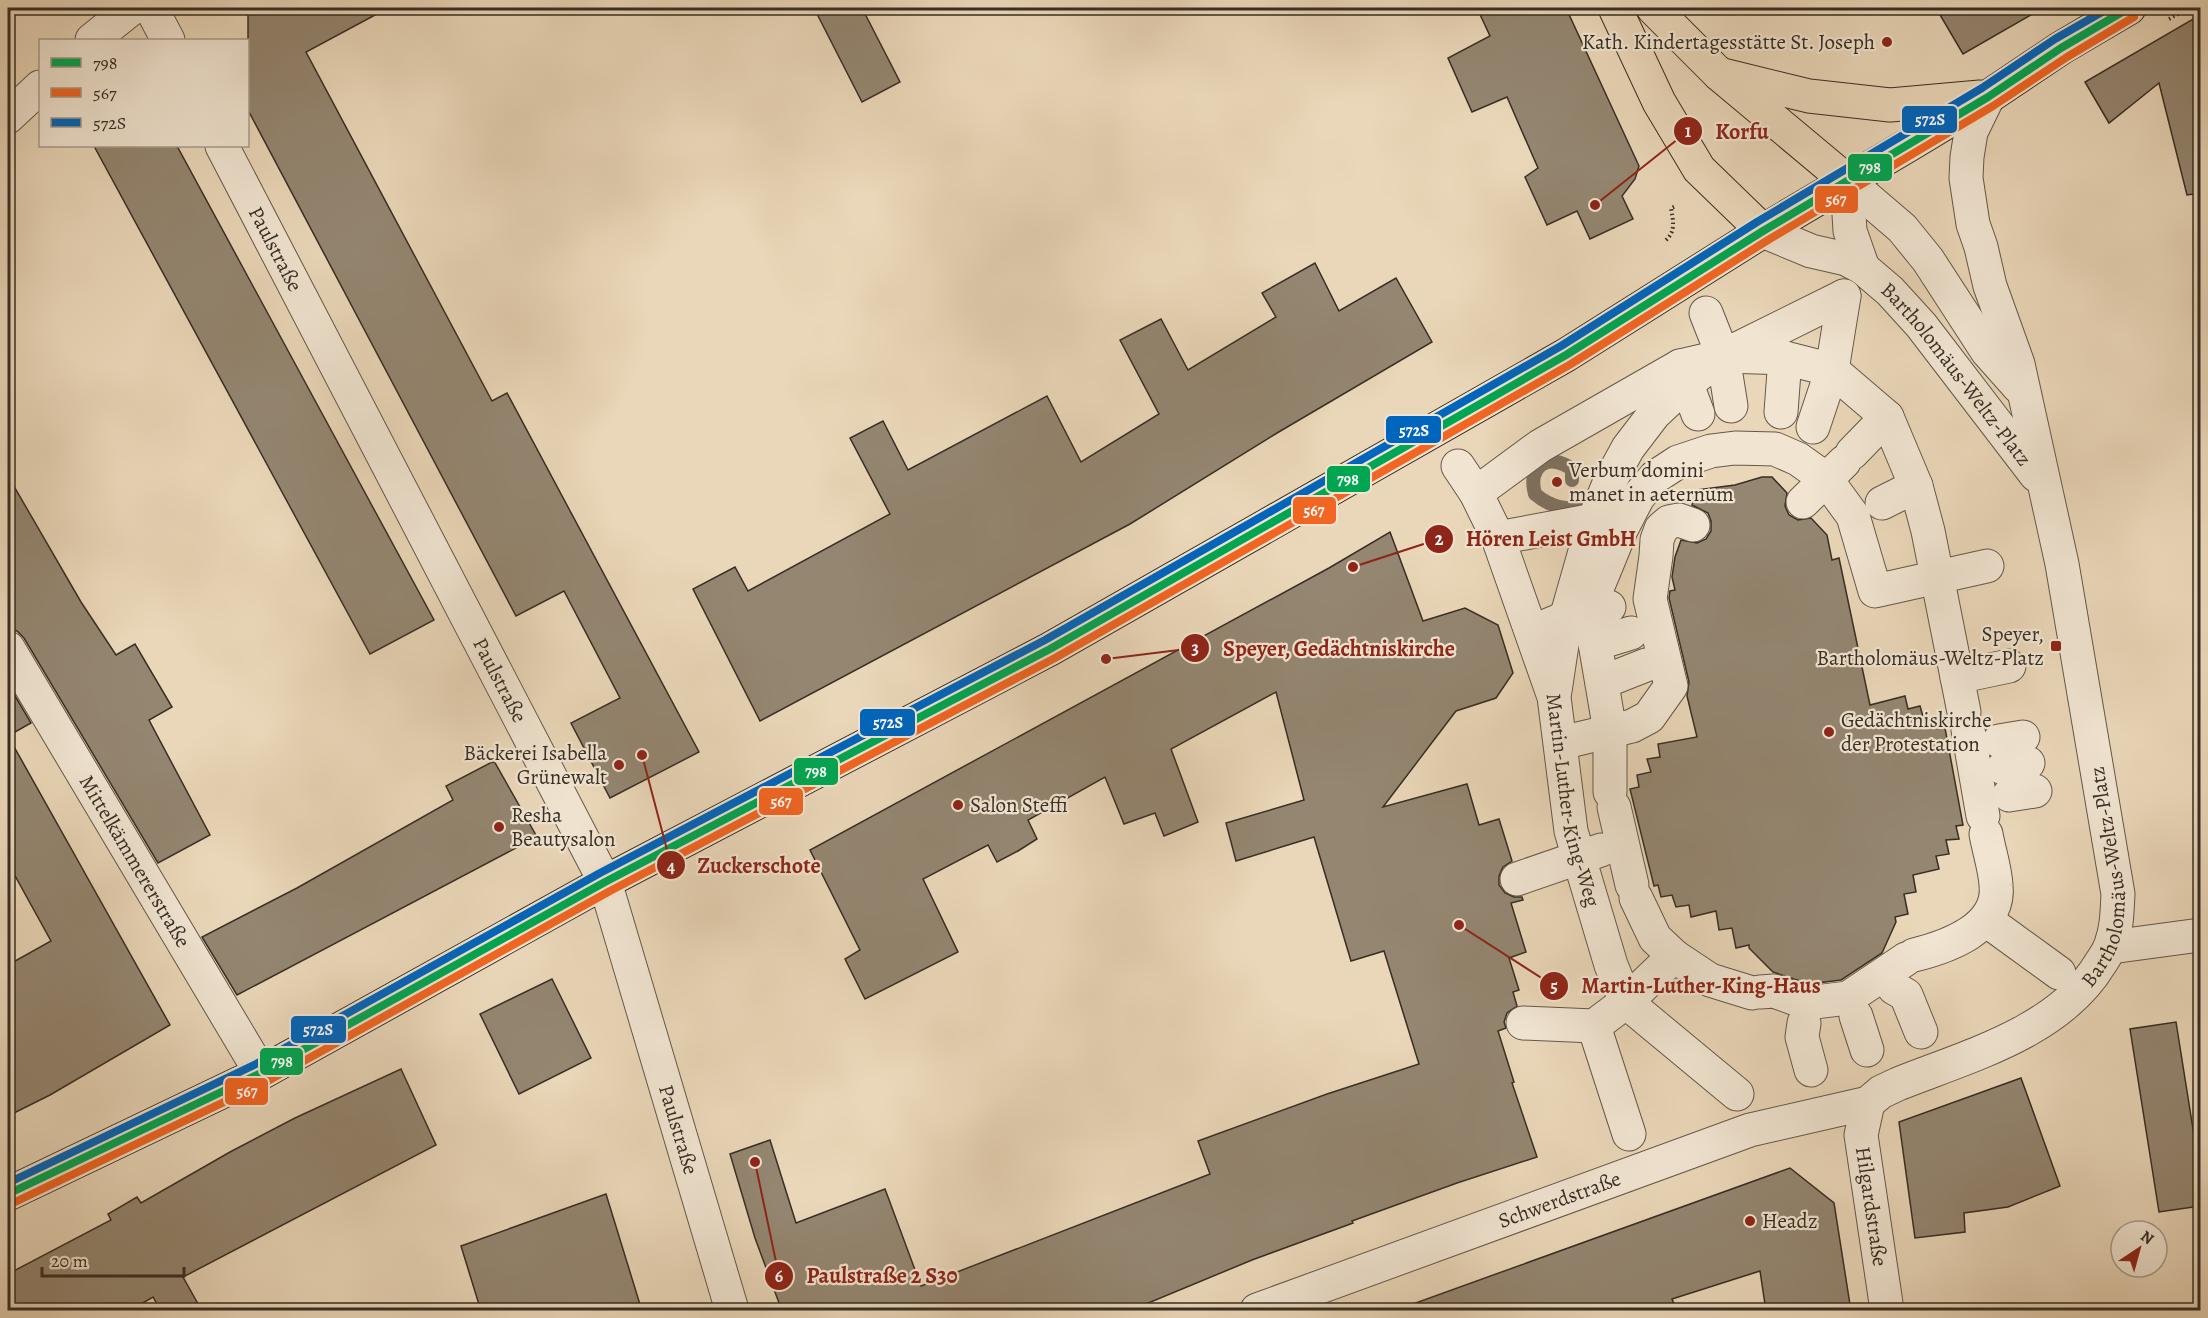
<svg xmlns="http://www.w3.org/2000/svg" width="2208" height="1318" font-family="Alegreya,serif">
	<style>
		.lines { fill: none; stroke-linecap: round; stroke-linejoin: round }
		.stream { stroke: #7e715f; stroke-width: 14 }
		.building { fill: #948671; stroke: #372e24; stroke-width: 1.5 }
		.minor-casing { stroke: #645849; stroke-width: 35 }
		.major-casing { stroke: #372e24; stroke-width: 35 }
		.path { stroke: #372e24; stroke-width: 4; stroke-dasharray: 1.5 3; stroke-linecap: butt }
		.minor { stroke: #f1e5d2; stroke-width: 33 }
		.major { stroke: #ead7b9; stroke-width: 33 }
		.bus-1-casing { stroke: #f1e5d2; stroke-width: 12 }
		.bus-2-casing { stroke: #f1e5d2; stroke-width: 12 }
		.bus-3-casing { stroke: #f1e5d2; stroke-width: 12 }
		.bus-1 { stroke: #00a651; stroke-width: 8 }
		.bus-2 { stroke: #f26522; stroke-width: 8 }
		.bus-3 { stroke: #0065bd; stroke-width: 8 }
		.poi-dot { fill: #8f2418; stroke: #f1e5d2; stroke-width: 2 }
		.labels { text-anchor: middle; stroke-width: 4.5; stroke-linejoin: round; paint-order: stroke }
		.poi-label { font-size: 21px; fill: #372e24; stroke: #f1e5d2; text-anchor: start }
		.street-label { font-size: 21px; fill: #372e24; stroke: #f1e5d2 }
		.leader { fill: none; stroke: #8f2418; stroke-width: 2 }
		.callout-dot { fill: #8f2418; stroke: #f1e5d2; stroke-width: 2 }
		.mark-label { font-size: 18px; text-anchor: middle; font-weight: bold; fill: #fff }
		.callout-label { font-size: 22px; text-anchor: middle; font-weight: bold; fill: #8f2418; stroke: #f1e5d2; stroke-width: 4.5; stroke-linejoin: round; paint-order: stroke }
		.line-badge { stroke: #f1e5d2; stroke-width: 2 }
		.badge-label { font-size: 16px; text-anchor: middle; font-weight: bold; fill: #fff }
	</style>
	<rect width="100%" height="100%" fill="#ead7b9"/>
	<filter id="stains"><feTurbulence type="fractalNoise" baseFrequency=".00333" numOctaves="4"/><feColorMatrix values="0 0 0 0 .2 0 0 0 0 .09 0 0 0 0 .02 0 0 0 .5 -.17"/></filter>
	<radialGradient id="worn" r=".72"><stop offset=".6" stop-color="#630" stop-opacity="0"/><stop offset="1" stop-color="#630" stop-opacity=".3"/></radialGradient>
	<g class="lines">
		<path class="stream" d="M1572,480V469C1548,452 1527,466 1535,494C1550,507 1569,512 1587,505"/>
	</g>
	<g class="building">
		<path d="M248,8H388L306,52L492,401L507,393L699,752L610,798L571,723L620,698L564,591L516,616L248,110Z"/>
		<path d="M814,8H862L900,82L862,102Z"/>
		<path d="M1477,8H1566L1639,166L1635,179L1622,196L1633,219L1590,239L1577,211L1547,225L1525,177L1538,168L1507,97L1472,112L1448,58L1490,36Z"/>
		<path d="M1936,8H2043L1963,54Z"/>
		<path d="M2200,15V193L2187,195L2159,83L2109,123L2085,82Z"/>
		<path d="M94,146H177L434,620L370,654Z"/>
		<path d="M1315,263L1339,311L1396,278L1432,342L1277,433L1130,524L760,721L693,589L735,567L748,591L890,514L850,438L883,421L908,470L1047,396L1081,462L1159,414L1120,340L1161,319L1188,370L1276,317L1262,293Z"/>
		<path d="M8,476L81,602L116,655L135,644L172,707L149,720L210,835L158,863L24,638L17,631L8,629Z"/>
		<path d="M1762,477H1772L1787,493L1785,506L1789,515L1798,520L1811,518L1827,535L1832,560L1839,558L1870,705L1905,696L1908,709L1920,706L1924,720L1935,717L1938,729L1945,728L1963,825L1956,826L1959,839L1946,840L1949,854L1936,856L1939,869L1913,875L1916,892L1904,894L1908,914L1895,917L1896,922L1882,953L1841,980L1809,984L1773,972L1749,948V945L1736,948L1732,928L1719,930L1716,911L1691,917L1689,905L1676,907L1672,895L1661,897L1658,885L1654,886L1630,789L1639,787L1637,775L1651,772L1647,759L1660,757L1658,744L1697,737L1687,696L1689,682L1669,598L1670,591L1675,590L1672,577L1675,557L1681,540L1697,543L1706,539L1711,531V521L1708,513L1692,505L1697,490L1735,485Z"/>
		<path d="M1390,532L1423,621L1465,608L1498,625L1513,673L1496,698L1456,711L1383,807L1467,784L1479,825L1499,819L1512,861L1503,867L1499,876V885L1505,893L1514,897H1522L1523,900L1511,903L1526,952L1509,958L1519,990L1513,992L1517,1006L1507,1013L1504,1022L1506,1028L1498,1031L1514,1082L1512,1083L1537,1157L1457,1183L1352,1221L1353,1223L1252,1260L1129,1311H782L755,1238L730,1154L770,1140L796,1223L885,1189L921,1286L1210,1174L1198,1141L1327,1094L1419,1064L1384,951L1351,961L1314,837L1236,861L1226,823L1304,800L1276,692L1171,749L1198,822L1164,836L1155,813L1124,824L1105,777L1028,820L1037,839L1018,851L997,862L988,845L923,879L958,952L865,999L845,959L860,950L810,850L1329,568Z"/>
		<path d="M8,684L31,723L8,736Z"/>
		<path d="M8,736L170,1025L50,1095L8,1116V965L51,941L8,863Z"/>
		<path d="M494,761L537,837L237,995L202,937L297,888L453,800L446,786Z"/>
		<path d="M552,979L591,1058L519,1094L480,1014Z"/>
		<path d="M2176,1022L2200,1173V1206L2159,1212L2130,1029Z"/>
		<path d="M401,1069L436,1145L183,1277L202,1311H161L153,1297L129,1311H8V1274L111,1220L108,1214L137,1197L141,1203L230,1152L295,1118Z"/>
		<path d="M2021,1078L2060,1186L2008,1207L1964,1213L1965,1232L1915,1238L1899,1122Z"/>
		<path d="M1790,1168L1834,1203L1851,1311H1766L1760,1271L1672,1299L1677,1311H1410V1305Z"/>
		<path d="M606,1194L642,1311H481L461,1246Z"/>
	</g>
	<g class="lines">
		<defs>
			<g id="minor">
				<path d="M151,8L168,40"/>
				<path d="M92,40L132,8"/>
				<path d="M8,117L40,87"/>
				<path id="s1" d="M222,146L605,882L732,1310"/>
				<path d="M1847,181L1902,228L1928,260L1987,351L2019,387"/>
				<path d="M1847,181L1850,231L1863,268"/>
				<path id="s2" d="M1763,231L1811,251L1846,259L1863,268L1890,291L1921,325L2036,475"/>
				<path d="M1706,313L1723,356L1731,406"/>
				<path d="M1680,366L1698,414"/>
				<path d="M1781,412L1785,358"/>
				<path d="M1813,427L1832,370L1844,296"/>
				<path d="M1852,453L1887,417"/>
				<path id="s3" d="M1458,466L1476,493L1498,538L1554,697L1571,831L1611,965L1626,1002L1737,1094"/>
				<path d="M1476,493L1540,446L1680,366L1723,356L1785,358L1832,370L1887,417L1916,486L1928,531L1964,712"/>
				<path d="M1803,502L1844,462"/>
				<path d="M1882,503L1916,486"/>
				<path d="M1498,538L1594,520L1605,525"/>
				<path d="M1609,607L1589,608L1610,731V792"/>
				<path d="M1532,632L1589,608L1621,530L1638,497L1655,477L1678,462L1711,451L1735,448L1775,449L1798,459L1826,479L1853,516L1875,591L1987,566"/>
				<path d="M1595,644L1631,633"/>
				<path id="s4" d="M8,648L261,1073"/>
				<path d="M1957,677L2009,666"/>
				<path d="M1603,682L1646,665"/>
				<path d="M1555,691L1566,618L1594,520L1610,481L1628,448L1654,414L1686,384L1723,356L1844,296"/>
				<path d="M1968,730L1983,816"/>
				<path d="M1999,741L2023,737"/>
				<path d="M1561,743L1632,726L1649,717L1671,686L1650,599L1656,556L1657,540L1661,529L1669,522L1679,520L1693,525"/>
				<path d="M2003,768L2028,763"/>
				<path d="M2009,795L2035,791"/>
				<path d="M1614,807L1632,885"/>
				<path d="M1517,879L1601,850"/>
				<path d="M1636,898L1655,938L1674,956"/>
				<path d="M1986,920L2059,973"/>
				<path d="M2111,947L2200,935"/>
				<path d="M1914,955C1947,947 2001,928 1996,885C1995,868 1989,851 1986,834"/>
				<path d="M1894,988L1906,995L1921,1032"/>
				<path d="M1760,992L1774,991L1807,1003L1848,998L1906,959"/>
				<path d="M1856,1016L1867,1050"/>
				<path d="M1523,1023L1594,1026"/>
				<path d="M1804,1023L1802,1037L1811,1070"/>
				<path id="s5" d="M1868,1103L1861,1135L1887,1310"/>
				<path d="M1629,1134L1594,1026L1626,1002L1674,956L1710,980L1752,993"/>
				<path id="s6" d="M1257,1310L1750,1130L1868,1103L1881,1092L1898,1084C1968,1056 2059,1032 2100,964C2104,958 2109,951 2111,944C2117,928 2117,912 2118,894L2062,564L2018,364L1990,286L1981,247L1973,224L1966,178L1967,157L1971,132L1988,97"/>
			</g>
			<g id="major">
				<path d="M1615,8L1659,102L1699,169L1763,231"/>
				<path d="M1653,8L1719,74L1847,181"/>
				<path d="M1719,74L1809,96L1890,105L1980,97"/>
				<path d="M8,1194L261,1073L605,882L1050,649L1566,355L1763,231L1912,143L1988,97L2061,48L2129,8"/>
			</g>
		</defs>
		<use href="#minor" class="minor-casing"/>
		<use href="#major" class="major-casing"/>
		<g class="path">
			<path d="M2169,19L2189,8"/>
			<path d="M1666,240C1676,231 1673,221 1671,208L1676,206"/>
		</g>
		<use href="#minor" class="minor"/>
		<use href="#major" class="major"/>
		<defs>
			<path id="bus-1" d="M8,1194L261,1073L605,882L1050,649L1566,355L1763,231L1988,97L2061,48L2129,8"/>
			<path id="bus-2" d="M13,1203L266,1082L610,891L1055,658L1571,364L1768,240L1993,106L2067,57L2134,17"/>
			<path id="bus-3" d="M8,1183L256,1064L600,873L1045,640L1561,346L1757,222L1982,88L2055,39L2109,8"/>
		</defs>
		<use href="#bus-1" class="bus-1-casing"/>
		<use href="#bus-2" class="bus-2-casing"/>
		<use href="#bus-3" class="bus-3-casing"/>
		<use href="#bus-1" class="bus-1"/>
		<use href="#bus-2" class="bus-2"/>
		<use href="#bus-3" class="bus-3"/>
	</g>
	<g class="poi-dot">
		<circle cx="1887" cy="42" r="6"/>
		<circle cx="1557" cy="482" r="6"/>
		<rect x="2050" y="640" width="12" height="12" rx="3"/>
		<circle cx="1829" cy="732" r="6"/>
		<circle cx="619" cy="765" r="6"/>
		<circle cx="958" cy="805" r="6"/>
		<circle cx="499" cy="827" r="6"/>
		<circle cx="1750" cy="1221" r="6"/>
	</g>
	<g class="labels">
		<g class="poi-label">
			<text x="1875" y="49" text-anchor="end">Kath. Kindertagesstätte St. Joseph</text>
			<text x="1569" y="477">Verbum domini<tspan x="1569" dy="24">manet in aeternum</tspan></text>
			<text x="2044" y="641" text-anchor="end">Speyer,<tspan x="2044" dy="24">Bartholomäus-Weltz-Platz</tspan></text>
			<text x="1841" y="727">Gedächtniskirche<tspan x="1841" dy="24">der Protestation</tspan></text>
			<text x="607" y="760" text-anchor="end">Bäckerei Isabella<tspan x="607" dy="24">Grünewalt</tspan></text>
			<text x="970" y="812">Salon Steffi</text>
			<text x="511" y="822">Resha<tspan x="511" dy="24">Beautysalon</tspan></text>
			<text x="1762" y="1228">Headz</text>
		</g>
		<g class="street-label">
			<text dy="7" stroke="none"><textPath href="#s1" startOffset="116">Paulstraße</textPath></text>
			<text dy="7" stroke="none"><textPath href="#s2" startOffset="249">Bartholomäus-Weltz-Platz</textPath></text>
			<text dy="7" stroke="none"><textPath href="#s1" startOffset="602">Paulstraße</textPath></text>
			<text dy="7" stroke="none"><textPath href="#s3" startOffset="356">Martin-Luther-King-Weg</textPath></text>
			<text dy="7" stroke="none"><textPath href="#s4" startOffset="248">Mittelkämmererstraße</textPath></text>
			<text dy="7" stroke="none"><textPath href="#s6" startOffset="1010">Bartholomäus-Weltz-Platz</textPath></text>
			<text dy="7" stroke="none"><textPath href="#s1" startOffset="1088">Paulstraße</textPath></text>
			<text dy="7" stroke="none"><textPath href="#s6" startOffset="322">Schwerdstraße</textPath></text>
			<text dy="7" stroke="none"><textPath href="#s5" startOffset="105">Hilgardstraße</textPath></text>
		</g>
	</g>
	<path class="leader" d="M1595 205L1688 131M1353 567L1439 539M1106 659L1195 648M642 755L671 865M1459 925L1554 986M755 1162L779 1276"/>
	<g class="callout-dot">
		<circle cx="1595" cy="205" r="6"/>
		<circle cx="1353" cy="567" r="6"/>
		<circle cx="1106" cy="659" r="6"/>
		<circle cx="642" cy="755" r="6"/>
		<circle cx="1459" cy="925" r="6"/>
		<circle cx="755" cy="1162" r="6"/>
		<circle cx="1688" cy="131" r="15"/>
		<circle cx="1439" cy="539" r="15"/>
		<circle cx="1195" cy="648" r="15"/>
		<circle cx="671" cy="865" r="15"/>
		<circle cx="1554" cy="986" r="15"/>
		<circle cx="779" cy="1276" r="15"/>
	</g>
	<g class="mark-label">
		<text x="1688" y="137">1</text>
		<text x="1439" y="545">2</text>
		<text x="1195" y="654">3</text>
		<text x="671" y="872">4</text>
		<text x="1554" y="992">5</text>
		<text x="779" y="1282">6</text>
	</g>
	<g class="callout-label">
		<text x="1742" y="139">Korfu</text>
		<text x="1551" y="546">Hören Leist GmbH</text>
		<text x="1339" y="656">Speyer, Gedächtniskirche</text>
		<text x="759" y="873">Zuckerschote</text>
		<text x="1701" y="993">Martin-Luther-King-Haus</text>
		<text x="882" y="1283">Paulstraße 2 S30</text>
	</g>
	<g class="line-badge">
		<rect x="1901" y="105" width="57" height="29" rx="6" fill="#0065bd"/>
		<rect x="1847" y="153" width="46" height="29" rx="6" fill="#00a651"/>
		<rect x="1814" y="185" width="45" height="29" rx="6" fill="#f26522"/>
		<rect x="1385" y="415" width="57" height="29" rx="6" fill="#0065bd"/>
		<rect x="1326" y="465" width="45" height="28" rx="6" fill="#00a651"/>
		<rect x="1292" y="496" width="45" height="29" rx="6" fill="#f26522"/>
		<rect x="859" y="708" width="57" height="29" rx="6" fill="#0065bd"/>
		<rect x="793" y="757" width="46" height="29" rx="6" fill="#00a651"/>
		<rect x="758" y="787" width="46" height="29" rx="6" fill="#f26522"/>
		<rect x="290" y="1015" width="57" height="29" rx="6" fill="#0065bd"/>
		<rect x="259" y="1047" width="45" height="29" rx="6" fill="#00a651"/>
		<rect x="224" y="1077" width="45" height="29" rx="6" fill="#f26522"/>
	</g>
	<g class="badge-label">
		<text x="1930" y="125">572S</text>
		<text x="1870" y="173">798</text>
		<text x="1836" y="205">567</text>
		<text x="1414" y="436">572S</text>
		<text x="1348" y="485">798</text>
		<text x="1314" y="516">567</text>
		<text x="888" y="728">572S</text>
		<text x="816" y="777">798</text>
		<text x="781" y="807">567</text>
		<text x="318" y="1035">572S</text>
		<text x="282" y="1067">798</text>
		<text x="247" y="1097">567</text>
	</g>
	<rect width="2208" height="1318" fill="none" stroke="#ead7b9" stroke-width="30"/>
	<rect x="9" y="9" width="2190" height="1300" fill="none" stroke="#372e24" stroke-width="3"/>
	<rect x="15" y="15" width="2178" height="1288" fill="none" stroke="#372e24" stroke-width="1.5"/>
	<rect x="39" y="39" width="210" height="108" fill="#f1e5d2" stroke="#a79c8c" stroke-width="1.5"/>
	<rect x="51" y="58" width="30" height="9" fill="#00a651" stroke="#a79c8c" stroke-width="1.5"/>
	<text x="93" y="69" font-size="18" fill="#372e24">798</text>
	<rect x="51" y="88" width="30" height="9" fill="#f26522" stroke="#a79c8c" stroke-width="1.5"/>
	<text x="93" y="99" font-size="18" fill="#372e24">567</text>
	<rect x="51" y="118" width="30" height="9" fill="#0065bd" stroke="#a79c8c" stroke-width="1.5"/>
	<text x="93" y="129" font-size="18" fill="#372e24">572S</text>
	<g transform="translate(2139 1249) rotate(36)"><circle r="28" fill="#f1e5d2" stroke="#a79c8c" stroke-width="1.5"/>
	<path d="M0-4.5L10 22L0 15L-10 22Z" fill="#8f2418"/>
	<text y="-9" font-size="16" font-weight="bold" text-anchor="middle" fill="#372e24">N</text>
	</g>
	<path d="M42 1267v9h142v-9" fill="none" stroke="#372e24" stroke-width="3"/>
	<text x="51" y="1267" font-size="18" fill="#372e24" stroke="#f1e5d2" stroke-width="4.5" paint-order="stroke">20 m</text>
	<rect width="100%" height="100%" filter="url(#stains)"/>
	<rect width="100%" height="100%" fill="url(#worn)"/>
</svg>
